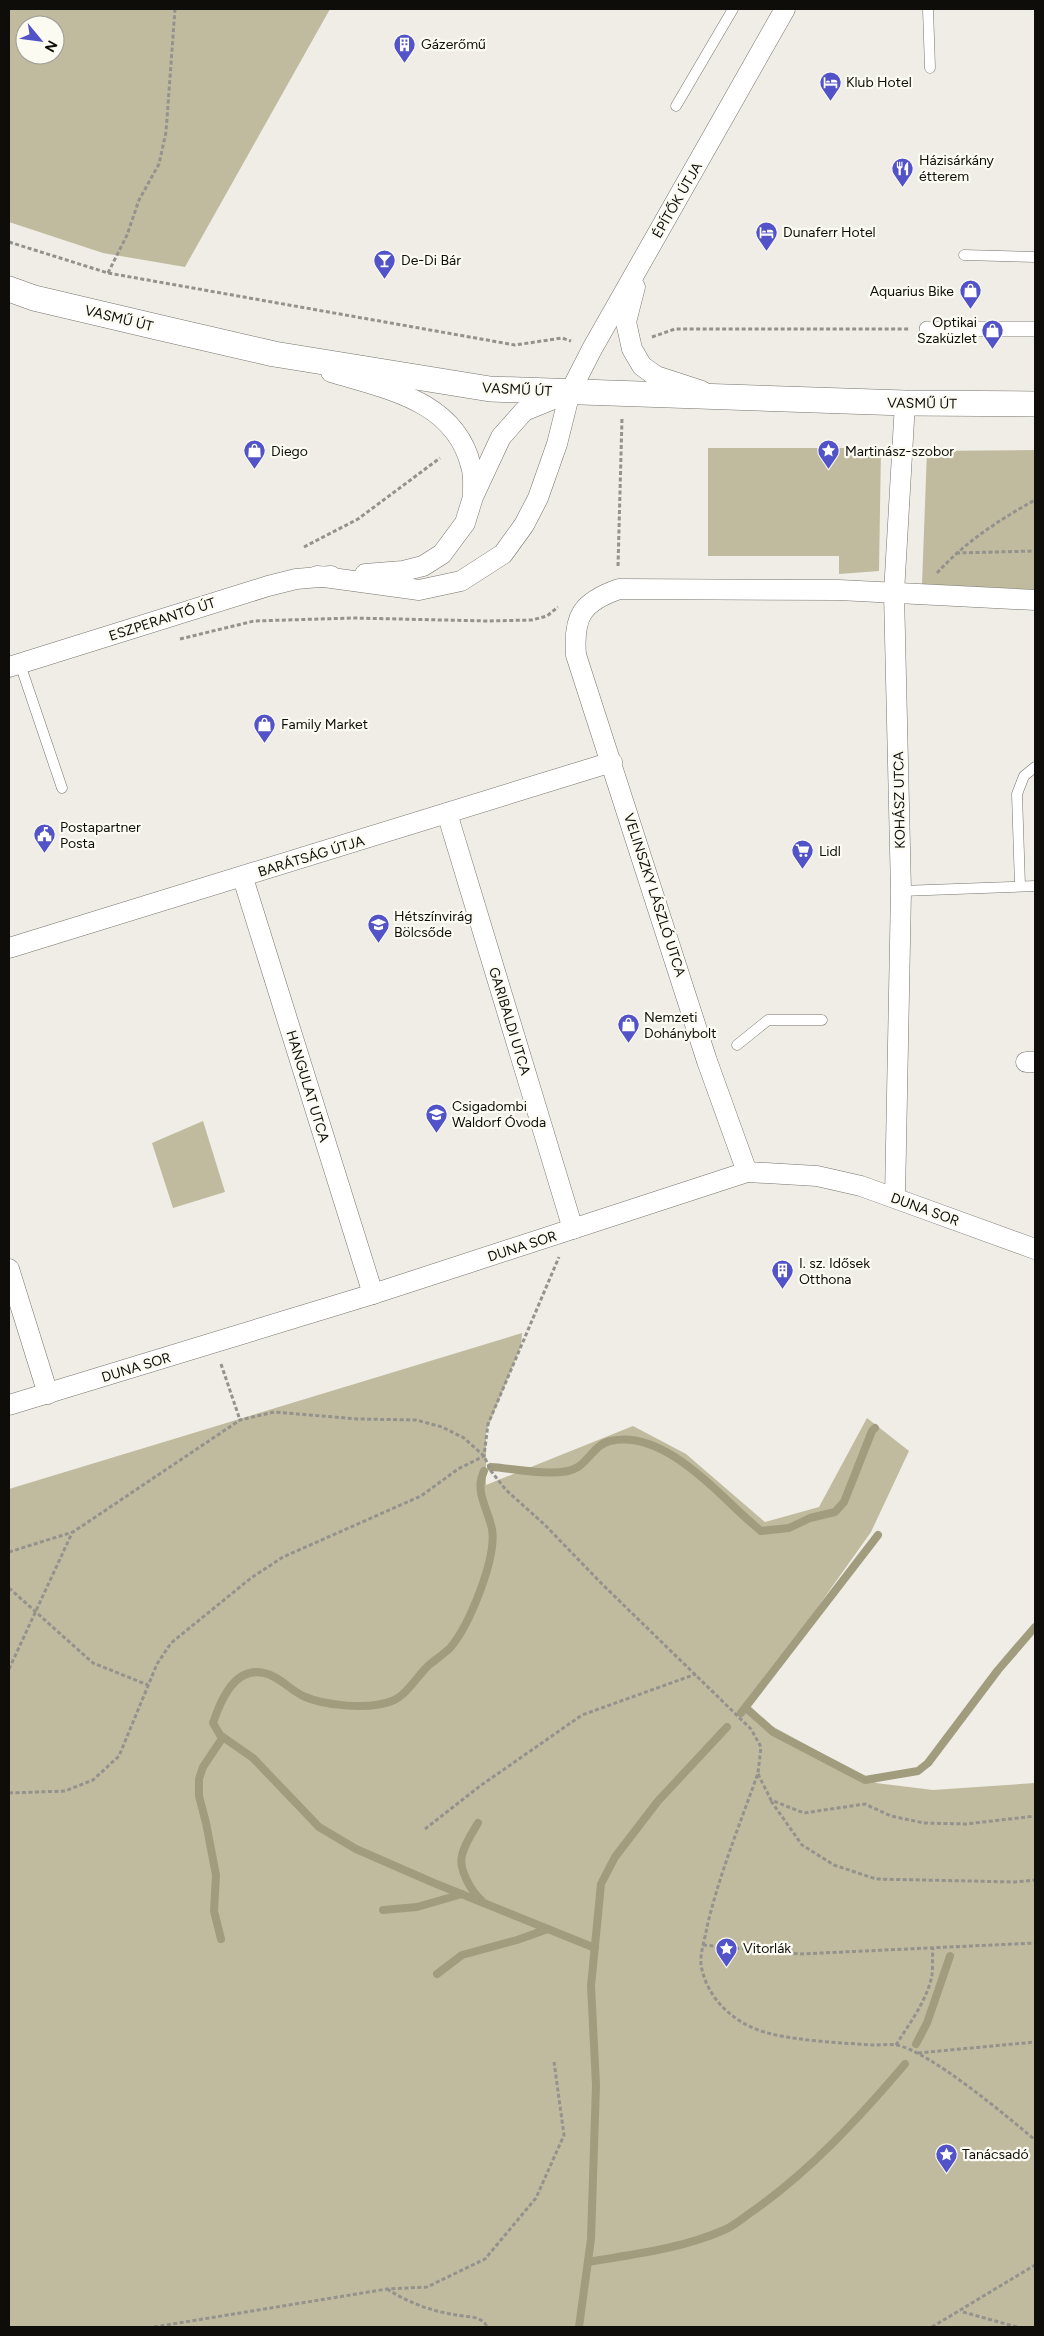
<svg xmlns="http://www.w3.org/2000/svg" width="1044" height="2336" font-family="Figtree,sans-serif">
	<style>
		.green { fill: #c0bb9f; fill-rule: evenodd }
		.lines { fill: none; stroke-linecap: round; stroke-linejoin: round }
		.stream { stroke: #a29c7f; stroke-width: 8 }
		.service-casing { stroke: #76746d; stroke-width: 11 }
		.pedestrian-casing { stroke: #76746d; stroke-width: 16 }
		.minor-casing { stroke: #76746d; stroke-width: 21 }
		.tertiary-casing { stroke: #76746d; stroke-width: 26 }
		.path { stroke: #94928c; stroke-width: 3; stroke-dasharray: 4 2.5; stroke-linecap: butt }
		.service { stroke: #fff; stroke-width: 10 }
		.pedestrian { stroke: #fff; stroke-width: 15 }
		.minor { stroke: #fff; stroke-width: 20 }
		.tertiary { stroke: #fff; stroke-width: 25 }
		.labels { text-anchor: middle; stroke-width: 4.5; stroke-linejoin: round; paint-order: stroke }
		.poi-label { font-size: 14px; fill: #0e0d0a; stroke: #fcfbf2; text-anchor: start }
		.street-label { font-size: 14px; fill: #0e0d0a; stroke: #fcfbf2 }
	</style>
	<rect width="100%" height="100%" fill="#efede5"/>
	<g class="green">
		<path d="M9,9H330L185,267L103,253L9,222ZM25,25H55V55H25Z"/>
		<path d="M708,448H881L879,571L839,574V556H708Z"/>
		<path d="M1035,450V590L922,584L927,451Z"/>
		<path d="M203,1121L225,1192L173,1208L152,1143Z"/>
		<path d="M522,1333L521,1346L486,1432V1485L633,1426L686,1454L765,1522L819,1507L867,1418L909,1451L871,1532L817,1608L744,1703L772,1726L876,1783L933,1790L1035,1783V2327H9V1489Z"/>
	</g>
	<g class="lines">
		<g class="stream">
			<path d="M491,1467C513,1468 559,1479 578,1467C589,1460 596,1444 610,1441C667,1428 722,1500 761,1531L789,1528L810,1518L835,1512L844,1502L872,1431L875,1428"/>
			<path d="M484,1471C474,1491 488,1509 492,1529C497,1558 469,1626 450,1648C444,1654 436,1659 429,1665C417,1676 407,1695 392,1701C369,1710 325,1706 303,1696C289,1689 279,1676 264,1673C234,1666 220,1702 213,1723L220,1735L253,1758L319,1827L356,1849L434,1883L595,1948"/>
			<path d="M746,1708L773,1732L865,1780L918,1771L928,1763L998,1670L1035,1627"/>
			<path d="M741,1713L878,1535"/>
			<path d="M478,1823C472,1833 465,1843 462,1855C458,1869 471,1891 482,1901"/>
			<path d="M383,1910L417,1907L462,1894"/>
			<path d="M221,1939L214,1911L216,1875L206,1823L199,1796V1779L203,1767L223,1737"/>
			<path d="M437,1974L462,1955L517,1940L548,1929"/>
			<path d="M916,2044L927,2023L950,1956"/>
			<path d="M588,2262C634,2254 681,2249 724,2230C734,2226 744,2217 753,2211C810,2171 860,2117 905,2064"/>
			<path d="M579,2327L591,2239L596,2085L591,1986L601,1884L615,1857L658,1801L727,1727"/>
		</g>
		<defs>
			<g id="service">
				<path d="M928,9L930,68"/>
				<path d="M676,106L733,9"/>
				<path d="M964,255L1035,257"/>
				<path d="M20,664L62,788"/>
				<path d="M1020,886L1017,794L1024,776L1035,767"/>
				<path d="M901,891L1035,886"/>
				<path d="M737,1045L768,1020H822"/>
			</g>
			<path id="pedestrian" d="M927,329H1035"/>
			<g id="minor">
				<path d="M635,287L626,322L632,349L642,366L656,376L702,391"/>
				<path d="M331,372C386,389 455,400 471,466C474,474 473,484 473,493"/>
				<path d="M365,574L403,571L423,566L442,554L465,523L473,497L501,437L524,411L568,393"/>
				<path d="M317,576L419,590L461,581L503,554L524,525L538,498L557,444L570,392L592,349L785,9"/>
				<path d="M9,667L268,586L296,579L331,576"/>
				<path d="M447,813L573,1229"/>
				<path d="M243,878L373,1294"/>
				<path d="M9,948L612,762"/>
				<path d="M1026,1062H1035"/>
				<path d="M747,1172L707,1061L576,655C573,616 582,602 619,589L839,590L1035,600"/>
				<path d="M895,1197L901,891L894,593L905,403"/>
				<path d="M9,1269L48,1394"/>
				<path d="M9,1405L373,1294L747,1172L817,1176L861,1186L1035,1249"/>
			</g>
			<path id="tertiary" d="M9,289L34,298L157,327L274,354L490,389L905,403L1035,404"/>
		</defs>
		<use href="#service" class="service-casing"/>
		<use href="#pedestrian" class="pedestrian-casing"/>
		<use href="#minor" class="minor-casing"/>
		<use href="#tertiary" class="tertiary-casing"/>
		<g class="path">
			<path d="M9,242L108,273L515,345L562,338L571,341"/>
			<path d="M108,273L127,235L139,200L159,164L166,132L175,9"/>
			<path d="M652,337L675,329H909"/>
			<path d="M304,547L358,519L440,458"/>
			<path d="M956,553L1035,551"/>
			<path d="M618,566L622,418"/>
			<path d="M937,573C965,542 999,520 1035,500"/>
			<path d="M180,639L254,621L353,618L488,621L532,620L547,616L558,607"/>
			<path d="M221,1364L240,1420"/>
			<path d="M9,1552L73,1532L240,1420L274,1412L358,1419L416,1420L442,1427L464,1438L484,1456L491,1471L506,1490L545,1525L602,1584L751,1729L761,1747L758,1773C740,1824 719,1875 707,1927C705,1939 700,1953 701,1964C706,2000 738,2027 772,2034C801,2041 842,2043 873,2045C880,2045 888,2044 896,2045C928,2050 1008,2117 1035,2140"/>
			<path d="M9,1588L93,1663L148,1685"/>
			<path d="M9,1669L72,1533"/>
			<path d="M758,1774L771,1800L804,1813L865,1804L891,1816L924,1823L966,1824L1035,1816"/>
			<path d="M9,1793L65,1791L93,1780L119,1756L157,1664L171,1643L251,1578L283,1557L421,1496L458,1469L484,1456L488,1424L559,1257"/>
			<path d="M771,1801L802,1845L834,1865L876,1879L1015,1882L1035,1880"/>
			<path d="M425,1829L480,1786L582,1715L696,1674"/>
			<path d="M703,1945L800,1954L1035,1943"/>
			<path d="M896,2045C909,2024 927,2001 932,1975C933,1967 932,1957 933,1948"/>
			<path d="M918,2053L1035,2042"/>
			<path d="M387,2289C414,2306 440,2314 472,2317C478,2318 485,2321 487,2327"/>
			<path d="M963,2312L1017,2327"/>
			<path d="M154,2327L387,2289L427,2287L485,2259L536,2198L564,2135L554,2062"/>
			<path d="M932,2327L1035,2265"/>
		</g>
		<use href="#service" class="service"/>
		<use href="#pedestrian" class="pedestrian"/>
		<use href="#minor" class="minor"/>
		<use href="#tertiary" class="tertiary"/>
	</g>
	<defs>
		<symbol id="building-pin" viewBox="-11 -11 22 30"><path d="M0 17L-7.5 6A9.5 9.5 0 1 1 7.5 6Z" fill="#5252c9" stroke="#fcfbf2"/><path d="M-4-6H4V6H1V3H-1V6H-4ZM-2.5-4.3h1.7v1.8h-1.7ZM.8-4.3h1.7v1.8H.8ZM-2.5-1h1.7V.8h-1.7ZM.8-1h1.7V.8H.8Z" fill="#fff"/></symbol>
		<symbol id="hotel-pin" viewBox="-11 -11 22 30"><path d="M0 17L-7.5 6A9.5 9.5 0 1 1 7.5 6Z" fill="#5252c9" stroke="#fcfbf2"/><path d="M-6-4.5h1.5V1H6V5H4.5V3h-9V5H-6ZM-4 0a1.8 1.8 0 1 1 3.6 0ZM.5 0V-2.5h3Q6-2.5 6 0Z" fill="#fff"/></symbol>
		<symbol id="restaurant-pin" viewBox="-11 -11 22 30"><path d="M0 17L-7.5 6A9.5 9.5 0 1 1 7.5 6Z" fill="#5252c9" stroke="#fcfbf2"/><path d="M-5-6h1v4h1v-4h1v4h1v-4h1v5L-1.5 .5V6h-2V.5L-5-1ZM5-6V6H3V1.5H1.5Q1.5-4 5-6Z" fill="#fff"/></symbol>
		<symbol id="bar-pin" viewBox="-11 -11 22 30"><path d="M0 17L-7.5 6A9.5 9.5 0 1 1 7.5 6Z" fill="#5252c9" stroke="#fcfbf2"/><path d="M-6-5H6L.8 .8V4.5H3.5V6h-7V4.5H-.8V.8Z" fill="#fff"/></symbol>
		<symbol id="shop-pin" viewBox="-11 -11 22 30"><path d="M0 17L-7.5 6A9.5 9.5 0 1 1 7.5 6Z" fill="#5252c9" stroke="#fcfbf2"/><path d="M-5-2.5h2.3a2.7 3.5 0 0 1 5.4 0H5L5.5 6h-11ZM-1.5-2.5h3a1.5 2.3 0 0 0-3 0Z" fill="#fff"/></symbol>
		<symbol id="sight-pin" viewBox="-11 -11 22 30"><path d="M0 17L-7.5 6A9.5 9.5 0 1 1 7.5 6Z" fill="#5252c9" stroke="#fcfbf2"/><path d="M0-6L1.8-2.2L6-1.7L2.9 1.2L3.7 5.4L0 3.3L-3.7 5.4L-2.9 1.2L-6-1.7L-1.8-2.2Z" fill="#fff"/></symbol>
		<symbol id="civic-pin" viewBox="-11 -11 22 30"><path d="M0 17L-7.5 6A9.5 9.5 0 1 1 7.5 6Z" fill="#5252c9" stroke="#fcfbf2"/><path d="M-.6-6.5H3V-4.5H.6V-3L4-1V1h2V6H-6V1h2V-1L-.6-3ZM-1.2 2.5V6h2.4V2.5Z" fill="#fff"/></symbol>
		<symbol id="supermarket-pin" viewBox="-11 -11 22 30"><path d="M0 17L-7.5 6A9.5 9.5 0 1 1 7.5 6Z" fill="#5252c9" stroke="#fcfbf2"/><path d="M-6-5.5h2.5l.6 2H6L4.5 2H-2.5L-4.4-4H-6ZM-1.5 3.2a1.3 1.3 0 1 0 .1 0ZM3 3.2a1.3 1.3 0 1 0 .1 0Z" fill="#fff"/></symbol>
		<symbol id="school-pin" viewBox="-11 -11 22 30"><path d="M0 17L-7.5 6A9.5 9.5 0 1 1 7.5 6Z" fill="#5252c9" stroke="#fcfbf2"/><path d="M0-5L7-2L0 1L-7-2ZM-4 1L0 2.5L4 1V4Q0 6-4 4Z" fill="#fff"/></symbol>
	</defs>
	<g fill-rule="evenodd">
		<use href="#building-pin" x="392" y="32" width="25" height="34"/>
		<use href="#hotel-pin" x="818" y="70" width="25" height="34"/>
		<use href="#restaurant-pin" x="890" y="156" width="25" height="34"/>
		<use href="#hotel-pin" x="754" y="220" width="25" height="34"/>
		<use href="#bar-pin" x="372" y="248" width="25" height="34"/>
		<use href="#shop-pin" x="958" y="278" width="25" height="34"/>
		<use href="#shop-pin" x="980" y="318" width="25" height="34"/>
		<use href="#shop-pin" x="242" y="438" width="25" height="34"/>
		<use href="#sight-pin" x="816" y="438" width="25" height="34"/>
		<use href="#shop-pin" x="252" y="712" width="25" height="34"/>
		<use href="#civic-pin" x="32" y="822" width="25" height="34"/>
		<use href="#supermarket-pin" x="790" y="838" width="25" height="34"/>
		<use href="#school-pin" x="366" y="912" width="25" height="34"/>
		<use href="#shop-pin" x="616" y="1012" width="25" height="34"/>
		<use href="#school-pin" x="424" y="1102" width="25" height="34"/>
		<use href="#building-pin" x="770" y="1258" width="25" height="34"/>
		<use href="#sight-pin" x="714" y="1936" width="25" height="34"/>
		<use href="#sight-pin" x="934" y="2142" width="25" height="34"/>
	</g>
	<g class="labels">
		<g class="poi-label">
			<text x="421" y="49">Gázerőmű</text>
			<text x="846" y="87">Klub Hotel</text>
			<text x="919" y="165">Házisárkány<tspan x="919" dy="16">étterem</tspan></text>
			<text x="783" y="237">Dunaferr Hotel</text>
			<text x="401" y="265">De-Di Bár</text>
			<text x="954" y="296" text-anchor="end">Aquarius Bike</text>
			<text x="977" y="327" text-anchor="end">Optikai<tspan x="977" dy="16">Szaküzlet</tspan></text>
			<text x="271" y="456">Diego</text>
			<text x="845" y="456">Martinász-szobor</text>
			<text x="281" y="729">Family Market</text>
			<text x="60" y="832">Postapartner<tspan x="60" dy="16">Posta</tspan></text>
			<text x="819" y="856">Lidl</text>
			<text x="394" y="921">Hétszínvirág<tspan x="394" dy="16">Bölcsőde</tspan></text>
			<text x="644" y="1022">Nemzeti<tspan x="644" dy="16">Dohánybolt</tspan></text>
			<text x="452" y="1111">Csigadombi<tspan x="452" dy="16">Waldorf Óvoda</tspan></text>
			<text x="799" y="1268">I. sz. Idősek<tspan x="799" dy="16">Otthona</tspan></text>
			<text x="743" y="1953">Vitorlák</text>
			<text x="962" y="2159">Tanácsadó</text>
		</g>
		<g class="street-label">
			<text transform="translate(677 200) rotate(-60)" y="5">ÉPÍTŐK ÚTJA</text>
			<text transform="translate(119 318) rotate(14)" y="5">VASMŰ ÚT</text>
			<text transform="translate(517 389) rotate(3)" y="5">VASMŰ ÚT</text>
			<text transform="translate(922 403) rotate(1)" y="5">VASMŰ ÚT</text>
			<text transform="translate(162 619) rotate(-18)" y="5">ESZPERANTÓ ÚT</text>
			<text transform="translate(899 800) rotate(-91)" y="5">KOHÁSZ UTCA</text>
			<text transform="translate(311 856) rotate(-17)" y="5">BARÁTSÁG ÚTJA</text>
			<text transform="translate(655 895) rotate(72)" y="5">VELINSZKY LÁSZLÓ UTCA</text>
			<text transform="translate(510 1021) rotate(73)" y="5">GARIBALDI UTCA</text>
			<text transform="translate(308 1086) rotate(73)" y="5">HANGULAT UTCA</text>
			<text transform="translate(925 1209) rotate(20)" y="5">DUNA SOR</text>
			<text transform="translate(522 1246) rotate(-18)" y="5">DUNA SOR</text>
			<text transform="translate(136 1367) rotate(-17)" y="5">DUNA SOR</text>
		</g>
	</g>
	<rect width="1044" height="2336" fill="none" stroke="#0e0d0a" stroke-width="20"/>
	<g transform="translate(40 40) rotate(119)"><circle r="24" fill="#fcfbf2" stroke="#9d9c95"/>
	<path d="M0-4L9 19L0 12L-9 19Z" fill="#5252c9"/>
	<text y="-8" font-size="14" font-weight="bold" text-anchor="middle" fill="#0e0d0a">N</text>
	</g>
</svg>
